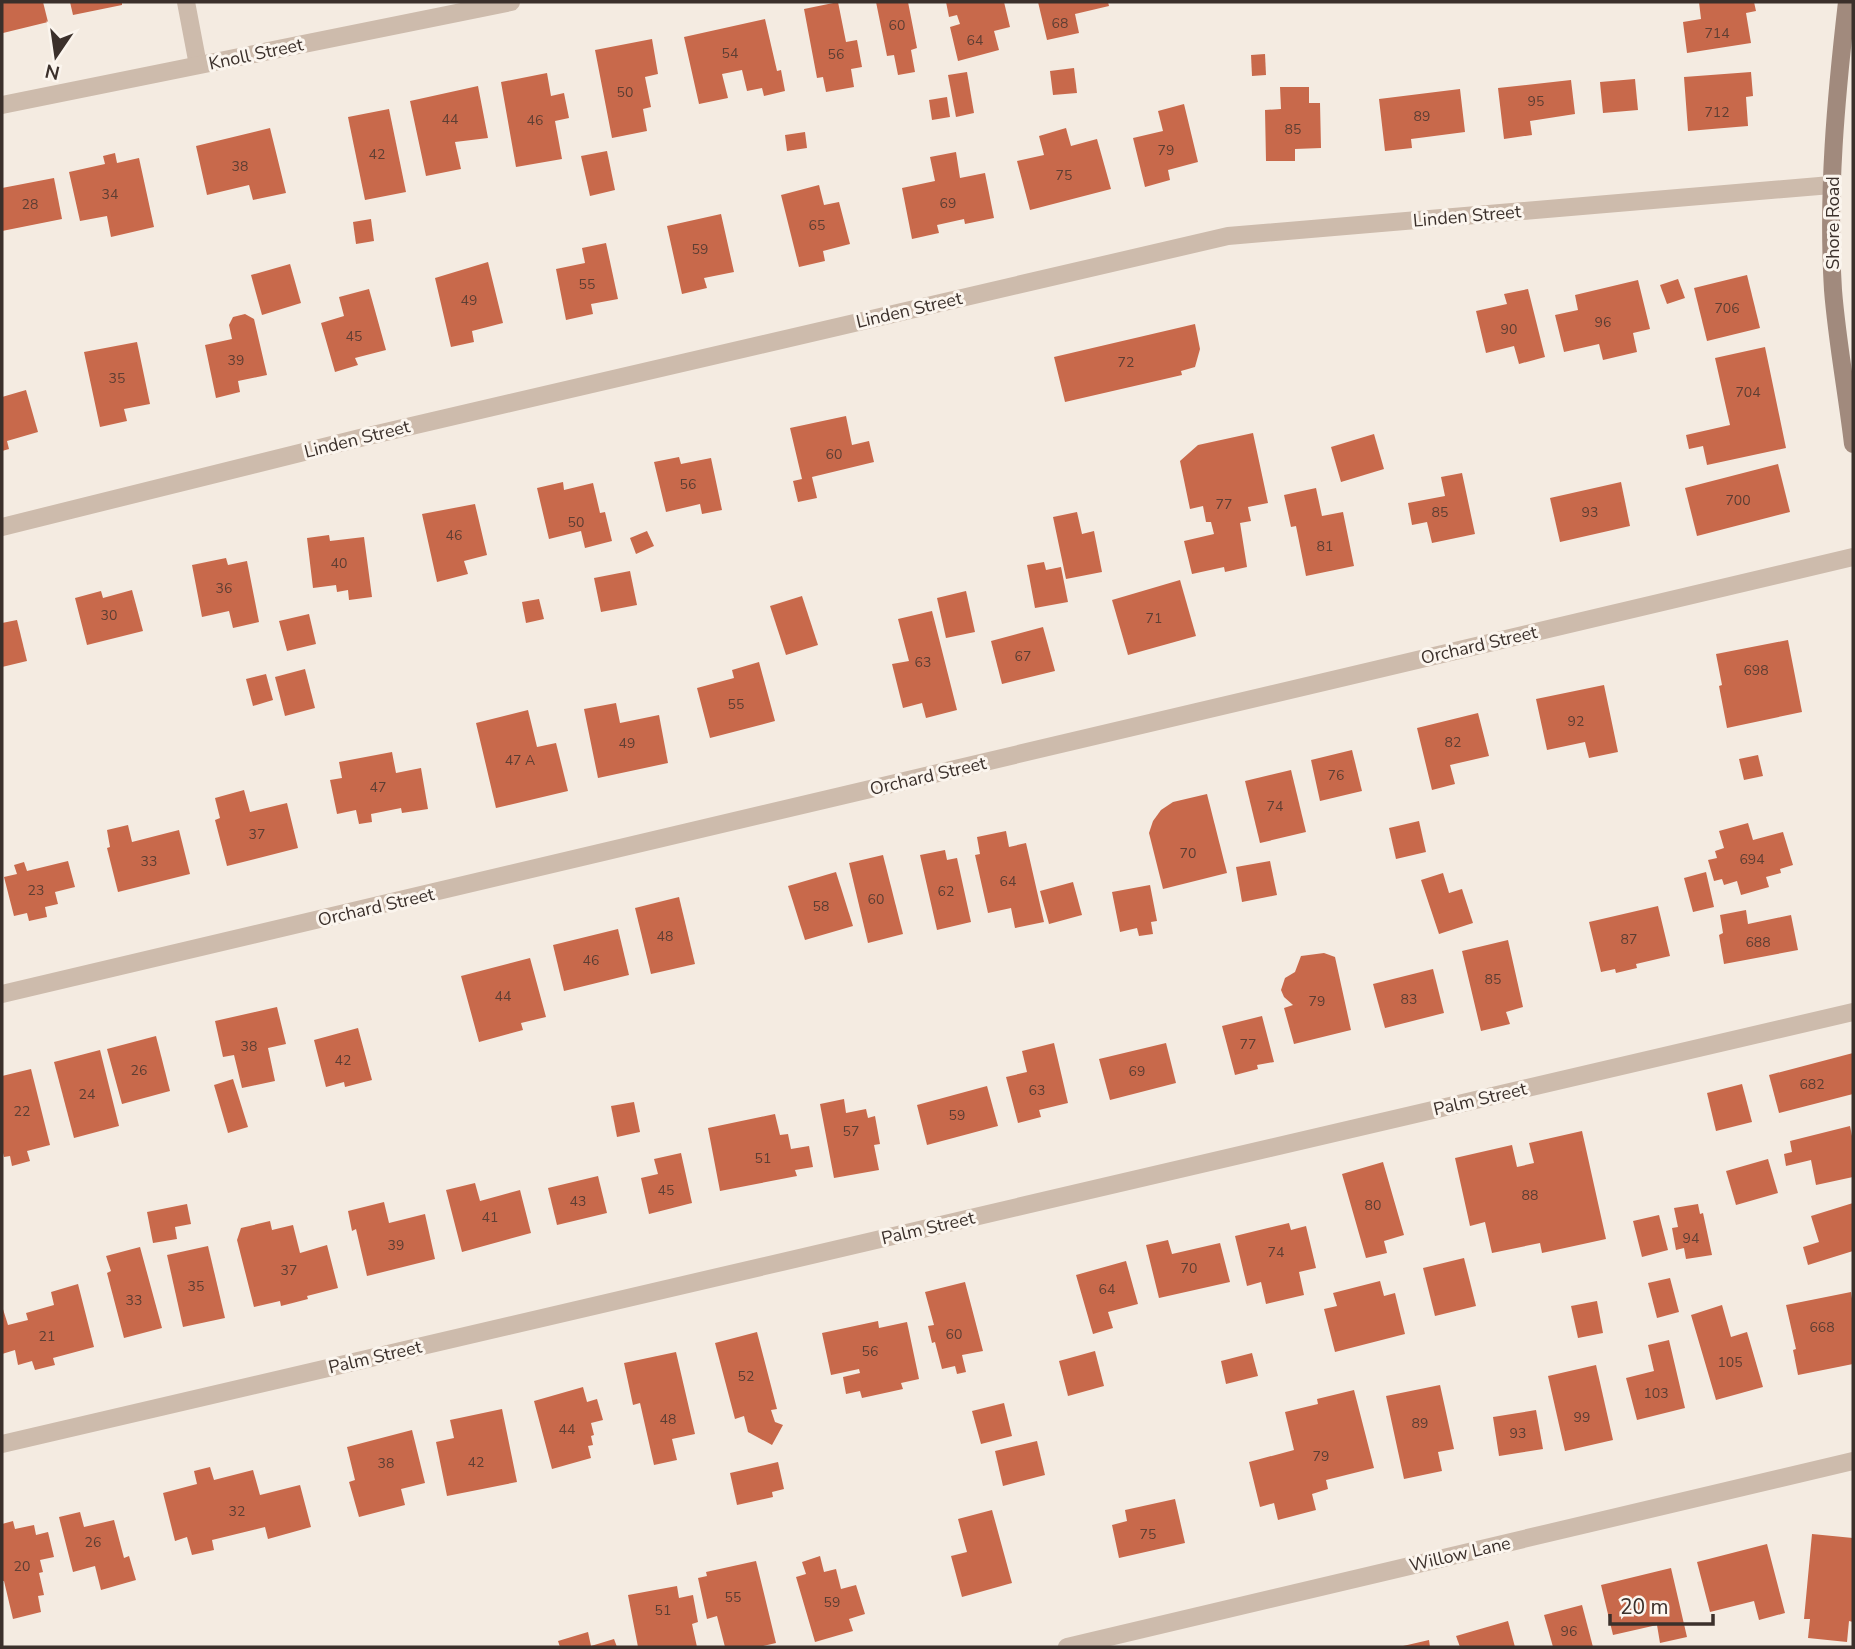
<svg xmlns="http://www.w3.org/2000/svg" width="1855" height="1649" font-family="'Nunito Sans',sans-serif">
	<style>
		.building { fill: #c8694b }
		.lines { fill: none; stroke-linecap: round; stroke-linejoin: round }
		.street { stroke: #cdbbac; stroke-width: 18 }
		.secondary { stroke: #a18a7d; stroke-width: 18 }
		.labels { text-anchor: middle; stroke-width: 6; stroke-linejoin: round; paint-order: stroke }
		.number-label { font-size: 14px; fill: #5e3e33 }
		.street-label { font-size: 18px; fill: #3b302b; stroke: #fbf5ee }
	</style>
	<rect width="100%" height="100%" fill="#f4ebe1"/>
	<g class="building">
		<path d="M2,2H43L48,22L3,33Z"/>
		<path d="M70,2H122V5L73,15Z"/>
		<path d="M838,2L846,42L857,40L862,67L851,69L854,87L826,92L823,77L817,78L804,9Z"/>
		<path d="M876,2H908L917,48L911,50L915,72L898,75L894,55L887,56Z"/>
		<path d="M946,2H1004L1010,27L994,31L999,50L958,61L950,27L960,24L957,15L949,17Z"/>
		<path d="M1038,2H1108L1109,6L1075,14L1079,33L1047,40Z"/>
		<path d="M1699,2H1754L1756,11L1746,13L1751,43L1687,53L1683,22L1701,19Z"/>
		<path d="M765,19L777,71L781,70L785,91L764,96L762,88L747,91L742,70L722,74L728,98L699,104L684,37Z"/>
		<path d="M652,39L658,74L645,77L651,107L643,109L647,131L612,138L595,50Z"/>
		<path d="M1265,54L1266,75L1252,76L1251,55Z"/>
		<path d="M1074,68L1077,93L1053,95L1050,71Z"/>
		<path d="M967,72L974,113L956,117L948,75Z"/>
		<path d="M1751,72L1753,96L1746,97L1748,126L1688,131L1684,77Z"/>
		<path d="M547,73L551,96L564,93L569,118L555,121L562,159L516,167L501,82Z"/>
		<path d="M1635,79L1638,110L1603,113L1600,82Z"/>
		<path d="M1571,80L1575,114L1530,121L1532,135L1504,139L1498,88Z"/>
		<path d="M478,86L488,138L455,142L461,169L426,176L410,101Z"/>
		<path d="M1280,87H1309V103H1320L1321,148L1295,149V161H1266L1265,110L1281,109Z"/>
		<path d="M1460,89L1465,132L1411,139L1412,148L1385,151L1379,99Z"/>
		<path d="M947,97L950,117L932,120L929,100Z"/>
		<path d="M1184,104L1198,162L1168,170L1170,180L1145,187L1133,138L1163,131L1158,111Z"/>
		<path d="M389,109L406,192L365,200L348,117Z"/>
		<path d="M270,128L286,193L253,200L249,185L207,195L196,146Z"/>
		<path d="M1066,128L1071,146L1097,139L1111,189L1030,210L1017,161L1044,155L1039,136Z"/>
		<path d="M805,132L807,148L787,151L785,135Z"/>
		<path d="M607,151L615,190L590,196L581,156Z"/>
		<path d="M956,152L960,178L985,173L994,218L965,224L964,219L937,225L939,233L912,239L902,188L935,181L930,157Z"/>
		<path d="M115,153L117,163L139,158L154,227L111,237L107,216L80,221L69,172L105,164L103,156Z"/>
		<path d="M54,178L62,219L2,231V188Z"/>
		<path d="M819,185L824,205L839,202L850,244L823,251L825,261L799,267L781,195Z"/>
		<path d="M721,214L734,272L704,278L707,288L682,294L667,226Z"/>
		<path d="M371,219L374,241L356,244L353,222Z"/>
		<path d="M606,243L618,299L591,304L593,314L566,320L556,269L585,263L582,248Z"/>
		<path d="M488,262L503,323L472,331L474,342L451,347L435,278Z"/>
		<path d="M290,264L301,303L262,315L251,275Z"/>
		<path d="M1747,275L1760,328L1707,341L1694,288Z"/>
		<path d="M1678,279L1685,298L1667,304L1660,285Z"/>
		<path d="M1638,280L1650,329L1633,333L1637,352L1603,360L1599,344L1564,352L1555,315L1578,310L1575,295Z"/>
		<path d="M369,289L386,350L355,358L358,365L335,372L321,323L344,316L339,297Z"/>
		<path d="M1528,289L1545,357L1519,364L1514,346L1486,353L1476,311L1507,304L1504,294Z"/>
		<path d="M245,314L254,319L267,375L238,381L240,392L216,398L205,345L232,339L229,325L233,317Z"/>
		<path d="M1195,324L1200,349L1195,367L1181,371L1182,375L1065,402L1054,357Z"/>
		<path d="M137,342L150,404L124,409L127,421L100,427L84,352Z"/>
		<path d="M1765,347L1786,448L1707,465L1703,446L1689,449L1686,435L1730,425L1715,358Z"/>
		<path d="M26,390L38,432L7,441L9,449L2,451V397Z"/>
		<path d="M846,416L852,445L869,441L874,462L812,477L817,498L798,502L793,481L802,479L790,428Z"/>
		<path d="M1253,433L1268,503L1248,507L1251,521L1240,523L1247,567L1225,572L1224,567L1192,574L1184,541L1214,534L1211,522H1206L1203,506L1190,509L1180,461L1198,445Z"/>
		<path d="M1374,434L1384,469L1341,482L1331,447Z"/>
		<path d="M679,457L681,464L711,458L722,510L702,514L700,504L666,512L654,462Z"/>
		<path d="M1778,464L1790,512L1697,536L1685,488Z"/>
		<path d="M1462,473L1475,534L1432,543L1427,522L1412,525L1408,503L1445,496L1441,477Z"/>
		<path d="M563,482L564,490L593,483L600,513L605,512L612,541L585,548L581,531L549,539L537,488Z"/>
		<path d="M1621,482L1630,526L1560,542L1550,498Z"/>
		<path d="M1316,488L1322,516L1343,512L1354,566L1306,576L1296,526L1291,527L1284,495Z"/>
		<path d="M475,504L487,555L464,561L468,574L437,582L422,514Z"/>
		<path d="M1077,512L1082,534L1094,531L1102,572L1066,579L1053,517Z"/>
		<path d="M647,531L654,546L636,554L630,538Z"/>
		<path d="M329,535L330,541L364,537L372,597L349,600L348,590L337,592L336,585L313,588L307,538Z"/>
		<path d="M226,558L228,565L247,561L259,622L233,628L229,611L202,617L192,565Z"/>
		<path d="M1044,562L1046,570L1061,567L1068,602L1035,608L1027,565Z"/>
		<path d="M630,571L637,605L601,612L594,578Z"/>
		<path d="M1180,580L1196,636L1128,655L1112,600Z"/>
		<path d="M132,590L143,631L87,645L75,598L101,591L103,598Z"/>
		<path d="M966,591L975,632L946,638L937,598Z"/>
		<path d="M802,596L818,645L786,655L770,606Z"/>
		<path d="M539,599L544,619L526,623L522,602Z"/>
		<path d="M932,611L957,710L926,718L922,703L903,708L892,664L909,661L898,619Z"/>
		<path d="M309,614L316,644L287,651L279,621Z"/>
		<path d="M17,620L27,661L2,667V623Z"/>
		<path d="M1043,627L1055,671L1002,684L991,641Z"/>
		<path d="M1788,640L1802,712L1727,728L1719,686L1722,685L1716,654Z"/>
		<path d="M759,662L775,721L710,738L697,688L734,678L732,670Z"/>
		<path d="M305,669L315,708L285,716L275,677Z"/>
		<path d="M266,674L273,700L253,706L246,679Z"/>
		<path d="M1604,685L1618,752L1589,758L1585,742L1547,750L1536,699Z"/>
		<path d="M616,703L620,723L659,715L668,763L598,778L584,709Z"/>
		<path d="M528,710L537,747L556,743L568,791L496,808L476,723Z"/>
		<path d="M1478,713L1489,756L1450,765L1455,784L1432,790L1417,728Z"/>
		<path d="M1352,750L1362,791L1320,801L1311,760Z"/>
		<path d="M392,752L396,773L421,768L428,809L402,813L401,808L371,814L372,822L359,824L356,810L337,814L330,780L342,778L339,762Z"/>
		<path d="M1758,755L1763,776L1744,780L1739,759Z"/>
		<path d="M1291,770L1306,832L1260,843L1245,781Z"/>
		<path d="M244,790L250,812L287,803L298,848L227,866L215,820L220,818L215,798Z"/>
		<path d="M1207,794L1227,873L1163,889L1149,833L1153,821L1161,810L1173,802Z"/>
		<path d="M1419,821L1426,852L1396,859L1389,828Z"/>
		<path d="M1748,823L1753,840L1783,832L1793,865L1780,869L1781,873L1766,877L1769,887L1741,895L1737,881L1724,885L1722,879L1714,881L1708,860L1717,858L1715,851L1724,848L1719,831Z"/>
		<path d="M128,825L132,842L179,830L190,874L118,892L107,848L110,847L107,830Z"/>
		<path d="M1006,831L1009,847L1026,843L1044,922L1015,928L1011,908L988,913L975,855L980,854L977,837Z"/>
		<path d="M945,850L947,860L957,858L971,922L937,930L920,855Z"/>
		<path d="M883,855L903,934L868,943L849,863Z"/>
		<path d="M68,861L75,887L55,892L58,904L45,907L47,917L29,921L27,913L14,916L4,877L17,874L14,865L24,862L27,871Z"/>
		<path d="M1270,861L1277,895L1242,902L1236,867Z"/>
		<path d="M836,872L853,926L805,940L788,886Z"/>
		<path d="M1706,872L1714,907L1693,912L1684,878Z"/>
		<path d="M1443,873L1449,893L1462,889L1473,923L1439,934L1421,880Z"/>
		<path d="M1073,882L1082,915L1049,924L1040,891Z"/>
		<path d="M1150,885L1157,921L1151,922L1153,934L1139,936L1137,928L1120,932L1112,892Z"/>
		<path d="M679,897L695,964L651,974L635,908Z"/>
		<path d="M1658,906L1670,956L1636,964L1637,968L1616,973L1615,969L1601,972L1589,922Z"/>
		<path d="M1746,910L1748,924L1791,915L1798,950L1724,964L1719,935L1723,933L1720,915Z"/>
		<path d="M618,929L629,975L564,991L553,945Z"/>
		<path d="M1508,940L1523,1007L1506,1012L1510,1024L1481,1031L1462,951Z"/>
		<path d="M1324,953L1335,957L1351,1030L1294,1044L1284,1008L1293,1005L1284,997L1281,990L1285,978L1295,972L1301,956Z"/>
		<path d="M530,958L546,1017L521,1023L523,1030L479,1042L461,976Z"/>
		<path d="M1433,969L1444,1013L1385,1028L1373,984Z"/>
		<path d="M277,1007L286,1044L268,1048L275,1081L242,1088L234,1055L223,1057L215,1021Z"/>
		<path d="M1262,1016L1274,1062L1257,1065L1258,1069L1235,1075L1222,1026Z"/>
		<path d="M358,1028L372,1080L345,1087L344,1082L326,1087L314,1040Z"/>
		<path d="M156,1036L170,1091L122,1104L107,1049Z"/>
		<path d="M1054,1043L1068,1103L1039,1110L1041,1117L1018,1123L1006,1077L1027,1072L1022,1051Z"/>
		<path d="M1166,1043L1176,1083L1110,1100L1099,1059Z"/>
		<path d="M100,1050L119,1126L74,1138L54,1062Z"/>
		<path d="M1853,1053V1094L1779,1113L1769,1075Z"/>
		<path d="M31,1069L50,1145L27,1151L30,1161L12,1166L10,1156L4,1157L2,1149V1076Z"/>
		<path d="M233,1079L248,1127L228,1133L214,1085Z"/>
		<path d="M1742,1084L1752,1122L1716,1131L1707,1093Z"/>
		<path d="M987,1086L998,1126L927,1145L917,1105Z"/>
		<path d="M844,1099L846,1113L866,1109L868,1118L875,1116L880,1144L874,1145L879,1170L834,1178L820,1104Z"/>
		<path d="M634,1102L640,1132L617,1137L611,1106Z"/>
		<path d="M775,1114L780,1135L788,1134L791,1149L809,1146L813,1167L795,1170L797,1176L720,1191L708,1128Z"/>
		<path d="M1850,1126L1853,1141V1177L1816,1185L1811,1160L1786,1166L1784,1154L1792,1152L1790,1141Z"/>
		<path d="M1582,1131L1606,1239L1542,1253L1540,1243L1492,1253L1485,1222L1470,1226L1455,1158L1512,1145L1517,1167L1534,1163L1529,1143Z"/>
		<path d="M681,1153L692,1203L649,1214L641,1178L658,1174L654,1159Z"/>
		<path d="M1768,1159L1778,1193L1736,1205L1726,1171Z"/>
		<path d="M1383,1162L1404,1235L1384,1241L1387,1253L1366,1258L1342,1174Z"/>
		<path d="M598,1176L607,1213L557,1225L548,1188Z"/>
		<path d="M475,1183L480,1201L520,1190L531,1233L462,1252L446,1190Z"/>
		<path d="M384,1202L389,1223L425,1214L435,1259L367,1276L356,1229L352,1231L348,1211Z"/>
		<path d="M1853,1203V1251L1808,1265L1803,1247L1819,1242L1811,1216Z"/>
		<path d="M187,1204L191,1224L175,1227L177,1239L153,1243L147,1212Z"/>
		<path d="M1698,1204L1700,1214L1703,1213L1712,1255L1686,1259L1684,1248L1676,1250L1672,1228L1678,1227L1674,1208Z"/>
		<path d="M1659,1215L1668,1250L1642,1257L1633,1221Z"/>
		<path d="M270,1221L272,1230L293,1225L300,1253L327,1245L338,1288L307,1296L308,1299L281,1306L280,1301L254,1307L237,1240L241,1228Z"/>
		<path d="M1289,1223L1291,1230L1306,1226L1316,1268L1299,1272L1304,1295L1266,1304L1261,1282L1247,1286L1235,1236Z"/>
		<path d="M1168,1240L1172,1254L1220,1243L1230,1282L1159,1298L1146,1245Z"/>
		<path d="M208,1246L225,1318L183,1327L167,1255Z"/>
		<path d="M140,1247L162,1328L124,1338L107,1273L111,1271L106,1256Z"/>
		<path d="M1464,1258L1476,1306L1435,1316L1423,1268Z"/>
		<path d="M1126,1261L1138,1304L1108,1312L1113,1328L1093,1334L1076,1275Z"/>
		<path d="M1670,1278L1679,1312L1657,1318L1648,1283Z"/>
		<path d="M1380,1281L1384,1296L1395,1293L1405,1334L1335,1352L1324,1309L1337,1306L1333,1293Z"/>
		<path d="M965,1282L983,1351L962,1355L966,1372L957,1374L955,1366L942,1369L935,1342L932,1343L928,1326L934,1325L925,1292Z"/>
		<path d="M78,1284L94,1347L53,1358L55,1365L35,1370L32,1361L18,1365L15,1350L2,1354V1306L8,1325L28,1320L26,1313L54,1305L51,1292Z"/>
		<path d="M1851,1292L1853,1305V1364L1798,1375L1793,1350L1796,1349L1786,1305Z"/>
		<path d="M1597,1301L1603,1333L1578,1338L1571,1306Z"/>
		<path d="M1722,1305L1731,1337L1747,1332L1763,1387L1716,1400L1691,1315Z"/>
		<path d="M878,1321L879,1328L907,1322L919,1379L901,1383L903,1389L862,1398L860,1391L846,1394L843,1377L860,1373L859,1369L831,1375L822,1333Z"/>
		<path d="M757,1332L777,1409L771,1410L775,1422L783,1425L772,1445L748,1432L744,1416L735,1419L715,1343Z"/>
		<path d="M1669,1340L1685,1408L1637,1420L1626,1378L1654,1371L1648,1345Z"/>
		<path d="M1095,1351L1104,1386L1068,1396L1059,1361Z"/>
		<path d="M676,1352L695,1434L672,1439L677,1460L654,1465L640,1403L633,1405L624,1363Z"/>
		<path d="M1252,1353L1258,1376L1226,1384L1221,1361Z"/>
		<path d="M1596,1365L1613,1440L1565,1451L1548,1376Z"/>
		<path d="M1440,1385L1454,1449L1438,1452L1442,1471L1404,1479L1386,1396Z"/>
		<path d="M583,1387L587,1402L597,1399L603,1420L591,1423L594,1435L591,1436L593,1445L588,1446L591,1458L552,1469L534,1401Z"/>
		<path d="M1354,1390L1374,1468L1326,1480L1328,1489L1312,1494L1316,1510L1278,1520L1274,1503L1260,1507L1249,1462L1294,1450L1285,1412L1318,1404L1317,1399Z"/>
		<path d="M1004,1403L1012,1436L981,1444L972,1411Z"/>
		<path d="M502,1409L517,1482L447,1496L436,1442L454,1438L450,1420Z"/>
		<path d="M1536,1410L1543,1449L1499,1456L1493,1417Z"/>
		<path d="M412,1430L425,1483L401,1489L405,1505L359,1517L349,1482L355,1480L347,1447Z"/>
		<path d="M1037,1441L1045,1475L1003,1486L995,1451Z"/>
		<path d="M778,1462L784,1489L772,1492L773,1497L737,1505L730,1473Z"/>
		<path d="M210,1467L214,1480L253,1470L260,1495L300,1485L311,1527L268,1539L265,1527L212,1540L214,1550L192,1555L187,1537L175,1541L163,1493L197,1484L194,1471Z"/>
		<path d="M1175,1499L1185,1543L1119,1558L1112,1525L1127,1521L1125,1510Z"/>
		<path d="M992,1510L1012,1583L962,1597L951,1556L967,1552L958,1519Z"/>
		<path d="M80,1512L84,1527L114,1520L124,1558L129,1556L136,1580L101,1590L95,1566L73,1572L59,1517Z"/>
		<path d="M13,1521L15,1529L34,1525L36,1535L48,1532L54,1557L40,1560L43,1572L39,1573L44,1595L38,1596L41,1612L13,1619L4,1581H2V1524Z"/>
		<path d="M1812,1534L1853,1538V1622L1849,1621L1847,1642L1808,1638L1810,1619H1804Z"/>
		<path d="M1767,1544L1785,1613L1759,1620L1754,1601L1710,1612L1697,1562Z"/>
		<path d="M820,1556L824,1572L836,1569L841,1589L856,1585L865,1614L849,1619L853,1631L815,1642L796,1577L806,1574L802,1562Z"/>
		<path d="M756,1561L776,1643L759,1647H725L717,1616L707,1619L698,1578L707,1576L706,1572Z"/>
		<path d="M1671,1568L1687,1637L1660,1643L1657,1625L1613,1635L1601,1585Z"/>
		<path d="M677,1586L679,1598L693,1595L698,1622L692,1624L697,1647H638L628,1595Z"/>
		<path d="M1582,1605L1593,1647H1553L1544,1615Z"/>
		<path d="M1508,1621L1515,1647H1460L1456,1636Z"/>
		<path d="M588,1632L591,1646L614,1639L617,1647H560L558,1641Z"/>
		<path d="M1429,1640L1430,1647H1403V1646Z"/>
	</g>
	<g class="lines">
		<g class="street">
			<path d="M186,2L198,65"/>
			<path d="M2,105L511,2"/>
			<path d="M2,527L360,438L1228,236L1831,185"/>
			<path d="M2,994L1853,557"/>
			<path d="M2,1444L1853,1012"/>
			<path d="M1067,1647L1853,1461"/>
		</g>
		<path class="secondary" d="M1847,2C1836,97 1827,194 1833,290C1837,341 1847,393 1853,444"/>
	</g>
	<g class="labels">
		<g class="number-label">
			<text x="1060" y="28">68</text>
			<text x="897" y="30">60</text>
			<text x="1717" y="38">714</text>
			<text x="975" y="45">64</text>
			<text x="730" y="58">54</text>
			<text x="836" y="59">56</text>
			<text x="625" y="97">50</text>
			<text x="1536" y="106">95</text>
			<text x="1717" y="117">712</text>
			<text x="1422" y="121">89</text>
			<text x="450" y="124">44</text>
			<text x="535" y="125">46</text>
			<text x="1293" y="134">85</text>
			<text x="1166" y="155">79</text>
			<text x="377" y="159">42</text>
			<text x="240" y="171">38</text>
			<text x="1064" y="180">75</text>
			<text x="110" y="199">34</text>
			<text x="948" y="208">69</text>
			<text x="30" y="209">28</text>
			<text x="817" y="230">65</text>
			<text x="700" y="254">59</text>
			<text x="587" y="289">55</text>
			<text x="469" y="305">49</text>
			<text x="1727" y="313">706</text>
			<text x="1603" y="327">96</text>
			<text x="1509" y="334">90</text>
			<text x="354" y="341">45</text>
			<text x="236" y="365">39</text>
			<text x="1126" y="367">72</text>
			<text x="117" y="383">35</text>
			<text x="1748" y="397">704</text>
			<text x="834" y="459">60</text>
			<text x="688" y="489">56</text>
			<text x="1738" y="505">700</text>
			<text x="1224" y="509">77</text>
			<text x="1440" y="517">85</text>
			<text x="1590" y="517">93</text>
			<text x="576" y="527">50</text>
			<text x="454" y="540">46</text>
			<text x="1325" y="551">81</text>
			<text x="339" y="568">40</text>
			<text x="224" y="593">36</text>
			<text x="109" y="620">30</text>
			<text x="1154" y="623">71</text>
			<text x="1023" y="661">67</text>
			<text x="923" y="667">63</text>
			<text x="1756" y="675">698</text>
			<text x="736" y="709">55</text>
			<text x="1576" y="726">92</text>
			<text x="1453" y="747">82</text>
			<text x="627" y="748">49</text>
			<text x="520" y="765">47 A</text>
			<text x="1336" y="780">76</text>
			<text x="378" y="792">47</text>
			<text x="1275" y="811">74</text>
			<text x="257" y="839">37</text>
			<text x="1188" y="858">70</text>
			<text x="1752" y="864">694</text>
			<text x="149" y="866">33</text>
			<text x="1008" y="886">64</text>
			<text x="36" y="895">23</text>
			<text x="946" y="896">62</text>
			<text x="876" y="904">60</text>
			<text x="821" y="911">58</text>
			<text x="665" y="941">48</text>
			<text x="1629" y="944">87</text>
			<text x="1758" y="947">688</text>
			<text x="591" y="965">46</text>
			<text x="1493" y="984">85</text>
			<text x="503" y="1001">44</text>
			<text x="1409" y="1004">83</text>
			<text x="1317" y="1006">79</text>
			<text x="1248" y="1049">77</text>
			<text x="249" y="1051">38</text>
			<text x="343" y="1065">42</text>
			<text x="139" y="1075">26</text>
			<text x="1137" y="1076">69</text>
			<text x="1812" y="1089">682</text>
			<text x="1037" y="1095">63</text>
			<text x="87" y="1099">24</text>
			<text x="22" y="1116">22</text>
			<text x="957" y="1120">59</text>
			<text x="851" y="1136">57</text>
			<text x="763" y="1163">51</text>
			<text x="666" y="1195">45</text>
			<text x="1530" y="1200">88</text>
			<text x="578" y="1206">43</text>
			<text x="1373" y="1210">80</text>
			<text x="490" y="1222">41</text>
			<text x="1691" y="1243">94</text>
			<text x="396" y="1250">39</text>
			<text x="1276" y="1257">74</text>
			<text x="1189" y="1273">70</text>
			<text x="289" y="1275">37</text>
			<text x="196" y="1291">35</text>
			<text x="1107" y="1294">64</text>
			<text x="134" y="1305">33</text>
			<text x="1822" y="1332">668</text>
			<text x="954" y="1339">60</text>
			<text x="47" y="1341">21</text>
			<text x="870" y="1356">56</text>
			<text x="1730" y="1367">105</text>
			<text x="746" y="1381">52</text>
			<text x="1656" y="1398">103</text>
			<text x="1582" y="1422">99</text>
			<text x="668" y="1424">48</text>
			<text x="1420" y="1428">89</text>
			<text x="567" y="1434">44</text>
			<text x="1518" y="1438">93</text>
			<text x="1321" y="1461">79</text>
			<text x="476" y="1467">42</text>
			<text x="386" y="1468">38</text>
			<text x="237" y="1516">32</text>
			<text x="1148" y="1539">75</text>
			<text x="93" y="1547">26</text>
			<text x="22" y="1571">20</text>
			<text x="733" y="1602">55</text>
			<text x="832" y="1607">59</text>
			<text x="663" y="1615">51</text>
			<text x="1569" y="1636">96</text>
		</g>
		<g class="street-label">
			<text transform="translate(256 54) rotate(-12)" y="6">Knoll Street</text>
			<text transform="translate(1467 216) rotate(-5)" y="6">Linden Street</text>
			<text transform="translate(1833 223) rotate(-90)" y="6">Shore Road</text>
			<text transform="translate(909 310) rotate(-13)" y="6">Linden Street</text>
			<text transform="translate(357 439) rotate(-14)" y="6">Linden Street</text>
			<text transform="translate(1479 645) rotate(-13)" y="6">Orchard Street</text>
			<text transform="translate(928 776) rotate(-13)" y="6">Orchard Street</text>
			<text transform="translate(376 907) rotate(-13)" y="6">Orchard Street</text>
			<text transform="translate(1480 1099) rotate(-13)" y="6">Palm Street</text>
			<text transform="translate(928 1228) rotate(-13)" y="6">Palm Street</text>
			<text transform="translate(375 1357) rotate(-13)" y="6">Palm Street</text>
			<text transform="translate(1460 1554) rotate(-13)" y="6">Willow Lane</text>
		</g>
	</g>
	<rect width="1855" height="1649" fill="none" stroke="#3b302b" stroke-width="7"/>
	<g transform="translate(56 56) rotate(193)" stroke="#fbf5ee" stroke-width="5" paint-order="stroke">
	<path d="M0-5L12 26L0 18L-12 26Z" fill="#3b302b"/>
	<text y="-10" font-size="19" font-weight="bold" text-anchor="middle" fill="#3b302b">N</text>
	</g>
	<path d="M1610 1614v10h103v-10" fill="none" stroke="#3b302b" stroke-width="3.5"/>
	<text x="1620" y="1614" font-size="21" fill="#3b302b" stroke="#fbf5ee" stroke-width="5" paint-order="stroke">20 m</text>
</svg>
